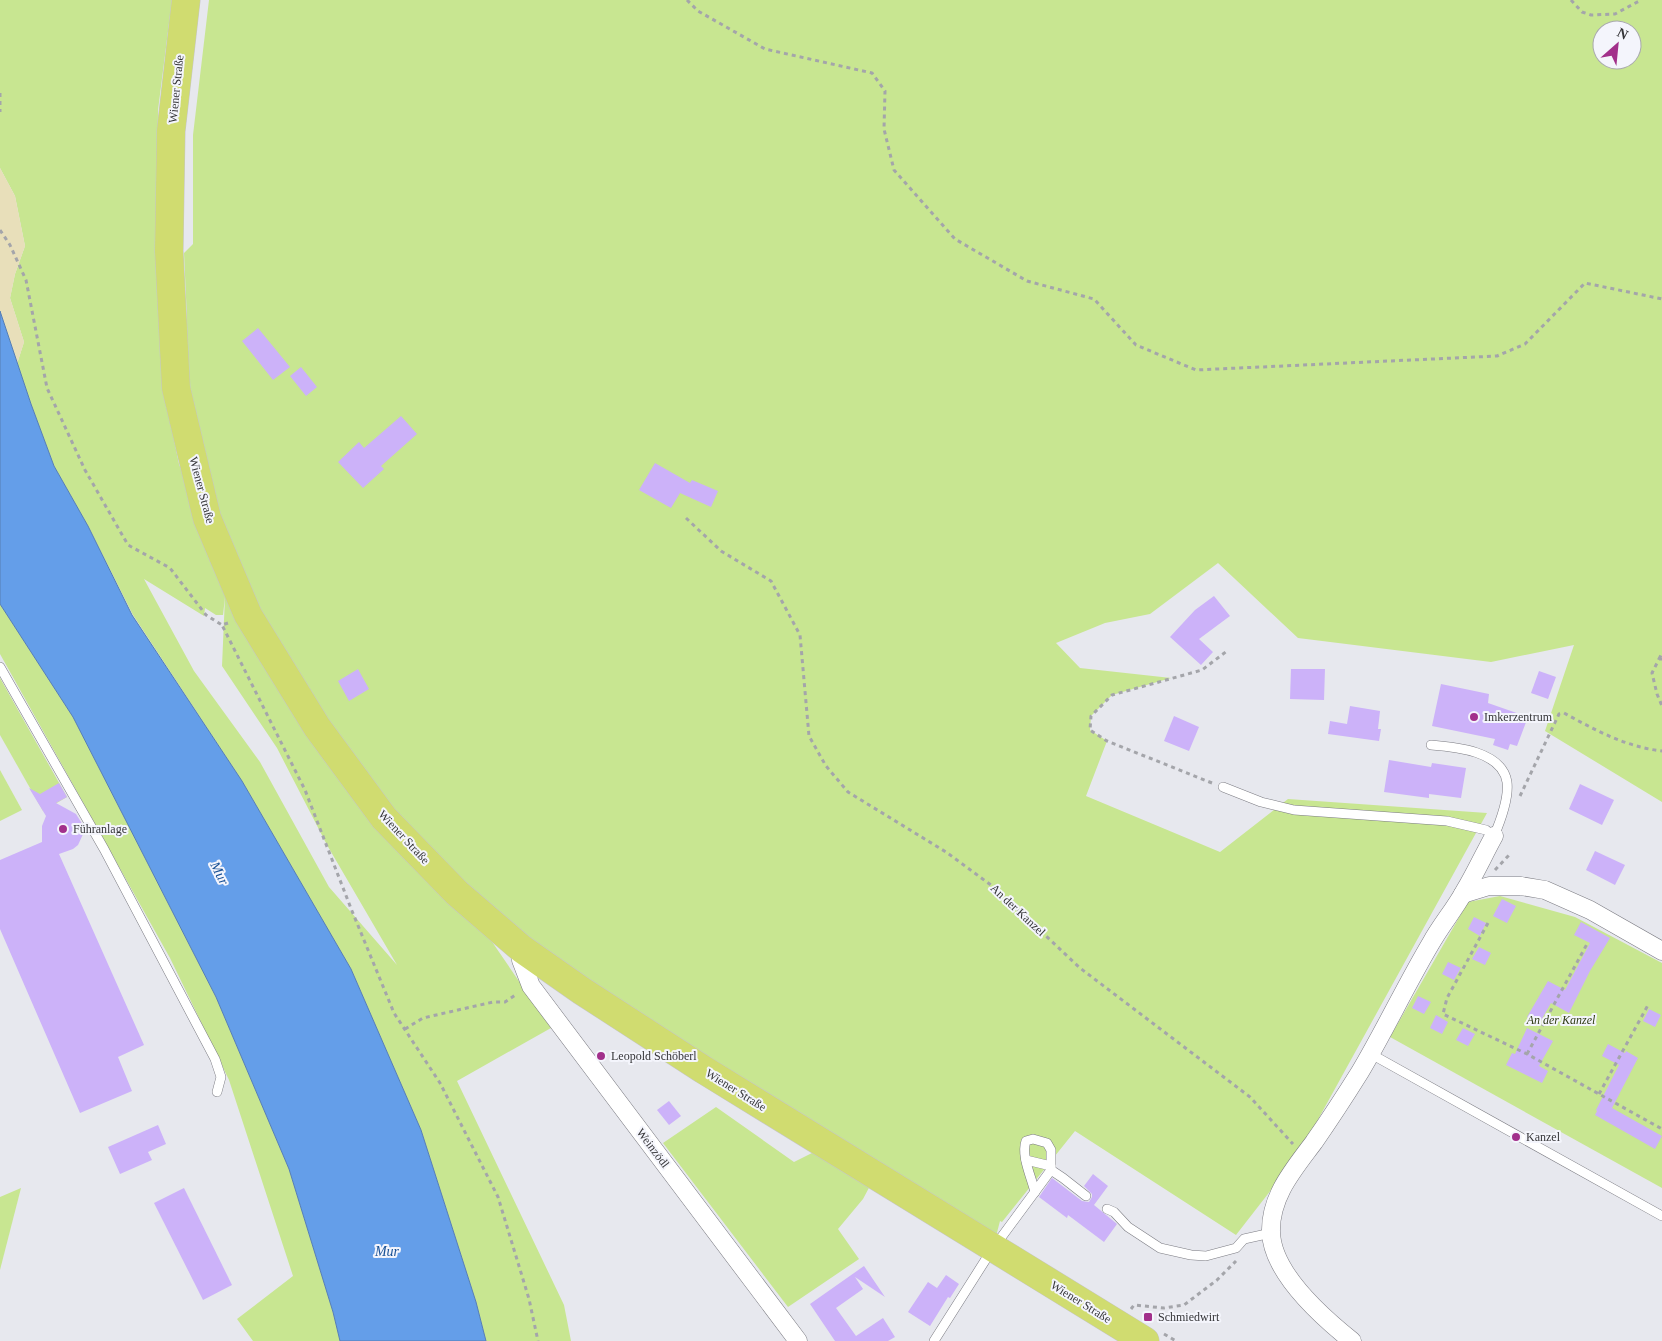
<svg xmlns="http://www.w3.org/2000/svg" width="1662" height="1341" font-family="'Times New Roman',serif">
	<style>
		.green { fill: #c8e691; fill-rule: evenodd }
		.sand { fill: #e8dfba }
		.water { fill: #649ee9; stroke: #567eb4 }
		.building { fill: #ccb2f9 }
		.lines { fill: none; stroke-linecap: round; stroke-linejoin: round }
		.lane-casing { stroke: #7b7b82; stroke-width: 10 }
		.street-casing { stroke: #7b7b82; stroke-width: 19 }
		.primary-casing { stroke: #c6c6c7; stroke-width: 29 }
		.path { stroke: #a4a5aa; stroke-width: 3; stroke-dasharray: 4 4; stroke-linecap: butt }
		.lane { stroke: #fff; stroke-width: 9 }
		.street { stroke: #fff; stroke-width: 18 }
		.primary { stroke: #d0dc70; stroke-width: 28 }
		.poi-dot { fill: #a2308b; stroke: #f4f5fc; stroke-width: 2 }
		.labels { text-anchor: middle; stroke-width: 4; stroke-linejoin: round; paint-order: stroke }
		.street-label { font-size: 12px; fill: #353538; stroke: #f4f5fc }
		.poi-label { font-size: 12px; fill: #353538; stroke: #f4f5fc; text-anchor: start }
		.park-label { font-size: 12px; font-style: italic; fill: #303c14; stroke: #f4f5fc }
		.water-label { font-size: 14px; font-style: italic; fill: #195196; stroke: #f4f5fc }
	</style>
	<rect width="100%" height="100%" fill="#e7e8ee"/>
	<g class="green">
		<path d="M0,0H172L158,110L157,216L170,420L179,464L215,562L225,587L486,933L551,1028L457,1081L564,1305L571,1341H486L476,1302L421,1130L351,969L242,781L133,615L88,526L54,466L31,404L17,364L24,342L10,298L15,274L25,246L15,196L0,168ZM144,579L204,616L205,608L216,615H223L225,597L222,666L277,748L327,845L397,965L329,887L260,762L194,671Z"/>
		<path d="M209,0H1662V802L1545,731L1574,645L1491,662L1298,638L1218,563L1150,614L1105,623L1056,643L1080,668L1171,678L1112,695L1091,716L1090,730L1107,741L1086,796L1220,852L1288,799L1487,813L1299,1154L1236,1235L1075,1131L1002,1222L1000,1221L993,1248L457,893L263,639L176,388L187,319L184,253L193,244V135ZM1602,30H1632V60H1602Z"/>
		<path d="M0,604L73,717L216,997L289,1169L333,1312L340,1341H253L237,1319L293,1276L229,1080L170,958L0,654Z"/>
		<path d="M0,678L67,797L43,811L0,735Z"/>
		<path d="M0,770L22,810L0,821Z"/>
		<path d="M1500,896L1575,917L1662,963V1188L1390,1037L1468,902Z"/>
		<path d="M716,1107L794,1162L814,1152L871,1184L863,1199L838,1229L859,1259L788,1307L663,1143Z"/>
		<path d="M21,1188L0,1270V1197Z"/>
	</g>
	<path class="sand" d="M0,168L15,196L25,246L15,274L10,298L24,342L17,364L0,311Z"/>
	<path class="water" d="M0,311L31,404L54,466L88,526L132,615L242,781L351,969L421,1130L476,1302L486,1341H340L333,1312L289,1169L216,997L73,717L0,604Z"/>
	<g class="building">
		<path d="M258,328L290,367L273,380L242,341Z"/>
		<path d="M301,367L317,387L306,396L290,376Z"/>
		<path d="M401,416L417,434L381,466L384,469L363,488L338,462L359,442L364,448Z"/>
		<path d="M655,463L690,483L692,480L718,491L711,507L680,493L671,508L639,490Z"/>
		<path d="M1214,596L1230,616L1199,639L1213,652L1201,665L1170,637L1195,610Z"/>
		<path d="M358,669L369,689L349,701L338,681Z"/>
		<path d="M1291,669H1325L1324,700L1290,699Z"/>
		<path d="M1539,671L1556,677L1548,699L1531,693Z"/>
		<path d="M1441,684L1489,694L1488,703L1528,717L1517,746L1510,744L1508,750L1493,745L1495,739L1432,726Z"/>
		<path d="M1350,706L1380,711L1378,729H1381L1379,741L1328,734L1330,721L1347,724Z"/>
		<path d="M1174,716L1199,727L1189,751L1164,741Z"/>
		<path d="M1389,760L1431,767L1432,763L1466,768L1461,798L1429,794V798L1384,792Z"/>
		<path d="M59,783L67,797L56,803L76,814L81,822L84,832L78,845L73,849L59,854L144,1045L118,1057L132,1091L80,1113L0,929V860L42,842V826L46,816L29,788L40,794Z"/>
		<path d="M1580,784L1614,800L1602,825L1569,809Z"/>
		<path d="M1595,851L1625,865L1615,885L1586,870Z"/>
		<path d="M1502,899L1516,906L1507,923L1493,916Z"/>
		<path d="M1474,917L1486,923L1480,936L1468,929Z"/>
		<path d="M1581,922L1610,938L1590,971L1569,1013L1551,1003L1539,1024L1527,1017L1548,981L1565,990L1590,943L1574,935Z"/>
		<path d="M1479,947L1491,953L1485,965L1472,959Z"/>
		<path d="M1448,962L1461,968L1454,980L1442,974Z"/>
		<path d="M1418,996L1431,1002L1424,1014L1412,1008Z"/>
		<path d="M1649,1009L1661,1015L1655,1027L1643,1021Z"/>
		<path d="M1436,1015L1448,1022L1442,1034L1430,1028Z"/>
		<path d="M1463,1028L1475,1034L1468,1046L1456,1040Z"/>
		<path d="M1527,1028L1553,1041L1539,1066L1548,1071L1542,1083L1506,1065L1512,1053L1515,1054Z"/>
		<path d="M1608,1044L1625,1053L1626,1051L1638,1058L1612,1108L1662,1136L1655,1149L1595,1115L1597,1111L1596,1110L1619,1065L1602,1056Z"/>
		<path d="M669,1101L681,1116L669,1125L657,1110Z"/>
		<path d="M158,1125L166,1144L148,1152L152,1160L120,1174L108,1147Z"/>
		<path d="M1093,1174L1108,1186L1094,1205L1117,1224L1104,1242L1068,1215L1067,1218L1039,1197L1052,1178L1082,1201L1089,1202L1092,1197V1194L1084,1186Z"/>
		<path d="M184,1188L232,1285L203,1300L154,1203Z"/>
		<path d="M864,1266L885,1297L855,1277L863,1289L836,1308L856,1336L883,1318L895,1337L888,1341H835L810,1304Z"/>
		<path d="M946,1275L959,1284L950,1298L948,1297L930,1326L908,1312L928,1282L937,1288Z"/>
	</g>
	<g class="lines">
		<defs>
			<g id="lane">
				<path d="M0,667L104,849L215,1059L221,1077L217,1092"/>
				<path d="M1223,787L1261,802L1294,810L1447,821L1486,830L1494,836C1500,822 1509,798 1507,782C1502,751 1456,747 1431,745"/>
				<path d="M1371,1054L1662,1216"/>
				<path d="M1026,1160L1051,1166"/>
				<path d="M1035,1192C1031,1176 1021,1156 1026,1141L1033,1139L1047,1143L1051,1150V1170"/>
				<path d="M1107,1209L1114,1212L1128,1227L1160,1248L1191,1255L1206,1256L1236,1248L1244,1239L1271,1233"/>
				<path d="M934,1341L993,1248L1003,1235L1051,1170L1063,1178L1086,1196"/>
			</g>
			<g id="street">
				<path d="M1463,894L1489,886H1521L1545,890L1590,910L1662,951"/>
				<path d="M522,949L521,960L531,986L798,1341"/>
				<path d="M1352,1341C1322,1317 1272,1273 1271,1232C1270,1196 1294,1169 1314,1142C1330,1119 1345,1096 1360,1072C1385,1030 1406,985 1431,943C1441,925 1454,910 1464,892C1475,874 1484,854 1494,836"/>
			</g>
			<path id="primary" d="M186,0L171,131L169,251L176,388L207,518L248,615L317,727L384,818L457,893L522,949L582,991L704,1070L1145,1341"/>
		</defs>
		<use href="#lane" class="lane-casing"/>
		<use href="#street" class="street-casing"/>
		<use href="#primary" class="primary-casing"/>
		<g class="path">
			<path d="M687,0L698,11L765,49L872,73L885,91L884,129L894,170L955,239L1027,281L1094,299L1136,345L1196,370L1497,356L1525,344L1585,283L1662,299"/>
			<path d="M1571,0L1582,12L1591,15L1615,14L1641,0"/>
			<path d="M0,93V112"/>
			<path d="M0,230L10,245L26,280L47,388L85,470L128,545L170,568L206,615L222,625"/>
			<path d="M686,518L721,551L771,581L800,635L809,736L826,766L848,792L946,852L995,888L1080,968L1250,1097L1293,1144"/>
			<path d="M228,623L222,625L305,790L352,911L394,1013L440,1083L498,1197L529,1299L538,1341"/>
			<path d="M1659,659L1662,653"/>
			<path d="M1662,659H1659L1652,673L1657,694L1662,706"/>
			<path d="M1212,783L1107,741L1090,730L1091,716L1112,695L1202,670L1227,651"/>
			<path d="M1520,796L1559,714L1564,713C1595,730 1626,747 1662,751"/>
			<path d="M1495,870L1510,854"/>
			<path d="M1488,923L1447,998L1443,1014L1527,1054L1662,1129"/>
			<path d="M405,1029L423,1018L493,1002H505L517,994"/>
			<path d="M1527,1054L1587,944"/>
			<path d="M1599,1094L1648,1005"/>
			<path d="M1131,1309L1134,1305L1164,1308L1184,1305L1217,1280L1236,1261"/>
			<path d="M1164,1334L1176,1341"/>
		</g>
		<use href="#lane" class="lane"/>
		<use href="#street" class="street"/>
		<use href="#primary" class="primary"/>
	</g>
	<g class="poi-dot">
		<circle cx="1474" cy="717" r="5"/>
		<circle cx="63" cy="829" r="5"/>
		<circle cx="601" cy="1056" r="5"/>
		<circle cx="1516" cy="1137" r="5"/>
		<rect x="1143" y="1312" width="10" height="10" rx="2.5"/>
	</g>
	<g class="labels">
		<g class="street-label">
			<text transform="translate(176 89) rotate(-84)" y="4">Wiener Straße</text>
			<text transform="translate(202 490) rotate(75)" y="4">Wiener Straße</text>
			<text transform="translate(404 837) rotate(47)" y="4">Wiener Straße</text>
			<text transform="translate(1018 910) rotate(43)" y="4">An der Kanzel</text>
			<text transform="translate(736 1090) rotate(32)" y="4">Wiener Straße</text>
			<text transform="translate(653 1148) rotate(53)" y="4">Weinzödl</text>
			<text transform="translate(1081 1302) rotate(32)" y="4">Wiener Straße</text>
		</g>
		<g class="poi-label">
			<text x="1484" y="721">Imkerzentrum</text>
			<text x="73" y="833">Führanlage</text>
			<text x="611" y="1060">Leopold Schöberl</text>
			<text x="1526" y="1141">Kanzel</text>
			<text x="1158" y="1321">Schmiedwirt</text>
		</g>
		<g class="park-label">
			<text x="1561" y="1024">An der Kanzel</text>
		</g>
		<g class="water-label">
			<text transform="translate(220 873) rotate(63)" y="5">Mur</text>
			<text x="387" y="1256">Mur</text>
		</g>
	</g>
	<g transform="translate(1617 45) rotate(27)"><circle r="24" fill="#f4f5fc" stroke="#a8a8ae"/>
	<path d="M0-4L9 19L0 12L-9 19Z" fill="#a2308b"/>
	<text y="-8" font-size="14" font-weight="bold" text-anchor="middle" fill="#353538">N</text>
	</g>
</svg>
